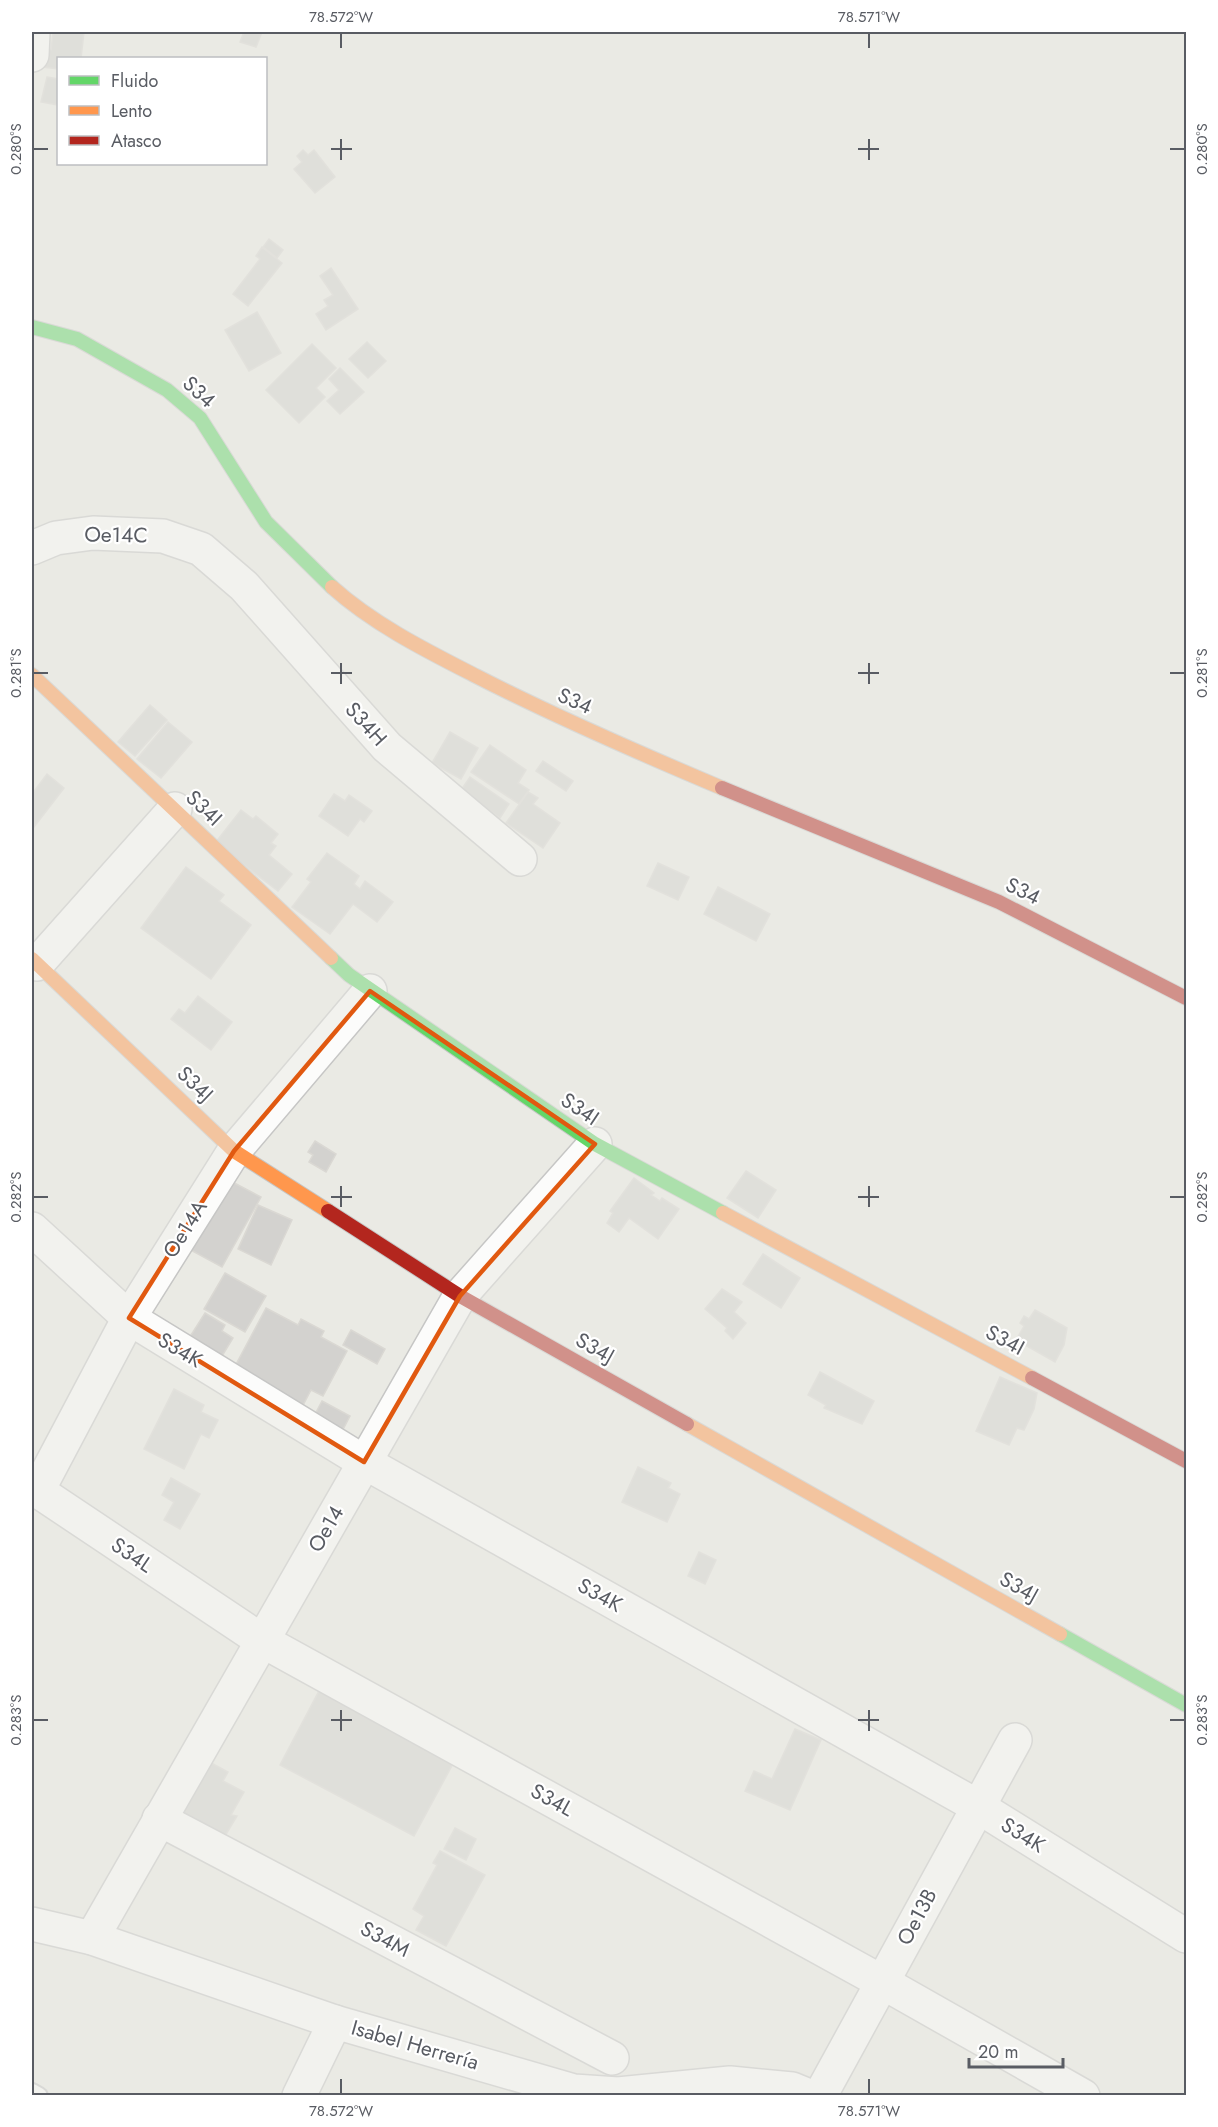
<svg xmlns="http://www.w3.org/2000/svg" width="1218" height="2127" font-family="Jost,sans-serif">
	<style>
		.building { fill: #d3d2cf; stroke: #dad8d3; stroke-width: 1.5 }
		.lines { fill: none; stroke-linecap: round; stroke-linejoin: round }
		.lane-casing { stroke: #c6c6c5; stroke-width: 20 }
		.street-casing { stroke: #c6c6c5; stroke-width: 36 }
		.fast-casing { stroke: #c6c7c6; stroke-width: 16 }
		.slow-casing { stroke: #c6c7c6; stroke-width: 16 }
		.jam-casing { stroke: #c6c7c6; stroke-width: 16 }
		.lane { stroke: #fcfcfb; stroke-width: 16 }
		.street { stroke: #fcfcfb; stroke-width: 33 }
		.fast { stroke: #63d668; stroke-width: 14 }
		.slow { stroke: #ff974d; stroke-width: 14 }
		.jam { stroke: #b3261e; stroke-width: 14 }
		.marked { fill: none; stroke: #e15910; stroke-width: 4.5; stroke-linejoin: round }
		.ticks { fill: none; stroke: #595c63; stroke-width: 2 }
		.labels { text-anchor: middle; stroke-width: 4.5; stroke-linejoin: round; paint-order: stroke }
		.street-label { font-size: 21px; fill: #595c63; stroke: #fff }
		.neatline { fill: none; stroke: #595c63; stroke-width: 2 }
		.ticks-label { font-size: 15px; text-anchor: middle; fill: #595c63 }
	</style>
	<rect width="100%" height="100%" fill="#eaeae4"/>
	<g class="building">
		<path d="M53,32H84L81,58H58V69L43,67L45,49L51,50Z"/>
		<path d="M244,32H262L256,47L240,42Z"/>
		<path d="M47,77L58,79V105L41,102Z"/>
		<path d="M303,150L308,155L314,150L335,177L315,193L294,169L302,162L297,156Z"/>
		<path d="M269,239L283,250L277,258L263,247Z"/>
		<path d="M262,247L282,263L248,306L233,294L260,259L256,256Z"/>
		<path d="M331,268L358,309L326,330L316,314L328,306L324,300L333,295L320,276Z"/>
		<path d="M257,312L281,353L249,371L225,330Z"/>
		<path d="M367,342L386,361L368,378L349,359Z"/>
		<path d="M312,344L336,368L316,388L325,397L299,423L266,390Z"/>
		<path d="M340,368L364,392L340,414L327,401L339,390L329,379Z"/>
		<path d="M150,705L167,720L135,756L118,742Z"/>
		<path d="M168,722L192,742L161,778L137,759Z"/>
		<path d="M450,732L478,748L461,779L432,763Z"/>
		<path d="M490,745L526,770L518,783L529,790L519,804L471,772Z"/>
		<path d="M543,761L573,781L566,791L536,771Z"/>
		<path d="M47,774L64,788L34,827L32,794Z"/>
		<path d="M470,777L509,804L500,818L461,790Z"/>
		<path d="M528,792L538,798L533,804L560,823L543,848L506,823Z"/>
		<path d="M334,794L345,801L349,795L372,811L364,822L360,819L348,836L319,816Z"/>
		<path d="M241,810L253,819L256,816L278,834L271,843L276,846L269,855L292,874L278,891L215,843Z"/>
		<path d="M327,853L359,876L354,884L360,889L365,881L393,902L377,922L353,904L330,934L292,907L311,882L307,879Z"/>
		<path d="M658,863L689,877L678,900L647,886Z"/>
		<path d="M186,867L224,895L219,901L251,925L211,979L141,928Z"/>
		<path d="M718,887L770,914L756,941L704,914Z"/>
		<path d="M198,996L232,1022L211,1050L171,1019L179,1009L185,1013Z"/>
		<path d="M315,1141L336,1154L326,1172L309,1162L313,1155L308,1152Z"/>
		<path d="M746,1171L776,1190L758,1218L727,1198Z"/>
		<path d="M223,1177L261,1197L222,1267L185,1247Z"/>
		<path d="M634,1178L654,1193L651,1195L660,1201L662,1198L679,1209L658,1239L629,1218L619,1232L607,1223L613,1213L610,1211Z"/>
		<path d="M258,1205L292,1220L271,1265L238,1249Z"/>
		<path d="M763,1254L800,1278L781,1308L743,1284Z"/>
		<path d="M225,1273L266,1296L245,1332L204,1309Z"/>
		<path d="M722,1289L742,1302L734,1312L746,1323L733,1339L725,1331L727,1328L705,1309Z"/>
		<path d="M266,1308L298,1325L301,1319L324,1331L321,1337L347,1351L323,1396L311,1390L299,1413L233,1370Z"/>
		<path d="M1035,1310L1067,1328L1064,1345L1055,1362L1016,1340L1024,1326L1020,1323L1024,1316L1029,1319Z"/>
		<path d="M205,1313L225,1325L222,1331L233,1338L216,1366L184,1346Z"/>
		<path d="M351,1330L385,1349L377,1364L343,1345Z"/>
		<path d="M820,1372L874,1401L862,1424L824,1408L826,1405L808,1395Z"/>
		<path d="M1000,1377L1037,1393L1034,1409L1024,1430L1017,1428L1009,1445L976,1431Z"/>
		<path d="M174,1389L204,1405L201,1412L218,1420L209,1438L201,1434L184,1469L144,1449Z"/>
		<path d="M322,1401L350,1416L339,1437L311,1422Z"/>
		<path d="M638,1467L671,1483L668,1488L680,1494L667,1522L622,1502Z"/>
		<path d="M171,1478L200,1494L180,1529L164,1520L174,1502L162,1495Z"/>
		<path d="M699,1552L716,1560L705,1584L688,1576Z"/>
		<path d="M320,1689L455,1760L414,1836L280,1765Z"/>
		<path d="M795,1729L821,1740L790,1810L745,1791L754,1771L772,1779Z"/>
		<path d="M204,1759L228,1772L223,1781L244,1792L231,1815L237,1816L225,1836L171,1806Z"/>
		<path d="M455,1828L476,1839L466,1860L444,1849Z"/>
		<path d="M440,1851L485,1875L446,1946L416,1930L424,1916L413,1909L437,1865L433,1863Z"/>
	</g>
	<g class="lines">
		<defs>
			<path id="lane" d="M32,2092L39,2096"/>
			<g id="street">
				<path d="M32,55L33,32"/>
				<path d="M32,548L56,538L93,533L163,536L201,549L244,586L387,747L520,859"/>
				<path d="M37,964L175,809"/>
				<path d="M32,1229L129,1318L364,1462L977,1806L1186,1936"/>
				<path d="M32,1487L261,1640L882,1982L1083,2096"/>
				<path d="M37,1492L129,1318L234,1151L370,991"/>
				<path d="M159,1819L612,2058"/>
				<path d="M32,1924L92,1938L335,2022L574,2091L618,2094L730,2083L792,2089L809,2096"/>
				<path d="M92,1938L460,1296L595,1144"/>
				<path d="M299,2096L335,2022"/>
				<path d="M820,2096L1015,1740"/>
			</g>
			<g id="fast">
				<path d="M32,327L77,339L167,390L200,418L266,522L332,587"/>
				<path d="M331,958L349,975L595,1144L723,1213"/>
				<path d="M1060,1634L1186,1705"/>
			</g>
			<g id="slow">
				<path d="M332,587C373,624 427,651 476,676C556,717 639,753 722,788"/>
				<path d="M32,675L331,958"/>
				<path d="M32,959L234,1151L328,1211"/>
				<path d="M723,1213L1032,1378"/>
				<path d="M687,1424L1060,1634"/>
			</g>
			<g id="jam">
				<path d="M722,788L999,902L1186,998"/>
				<path d="M328,1211L460,1296L687,1424"/>
				<path d="M1032,1378L1186,1461"/>
			</g>
		</defs>
		<use href="#lane" class="lane-casing"/>
		<use href="#street" class="street-casing"/>
		<use href="#fast" class="fast-casing"/>
		<use href="#slow" class="slow-casing"/>
		<use href="#jam" class="jam-casing"/>
		<use href="#lane" class="lane"/>
		<use href="#street" class="street"/>
		<use href="#fast" class="fast"/>
		<use href="#slow" class="slow"/>
		<use href="#jam" class="jam"/>
	</g>
	<path d="M0 0H1218V2127H0ZM370,991L595,1144L460,1296L364,1462L129,1318L234,1151Z" fill="#eaeae4" fill-opacity=".55" fill-rule="evenodd"/>
	<path class="marked" d="M370,991L595,1144L460,1296L364,1462L129,1318L234,1151Z"/>
	<path class="ticks" d="M341,33V48M869,33V48M341,139V160M869,139V160M33,149H48M331,149H352M858,149H879M1170,149H1185M341,663V684M869,663V684M33,673H48M331,673H352M858,673H879M1170,673H1185M341,1186V1207M869,1186V1207M33,1197H48M331,1197H352M858,1197H879M1170,1197H1185M341,1710V1731M869,1710V1731M33,1720H48M331,1720H352M858,1720H879M1170,1720H1185M341,2079V2094M869,2079V2094"/>
	<g class="labels">
		<g class="street-label">
			<text transform="translate(199 392) rotate(43)" y="7">S34</text>
			<text transform="translate(116 535) rotate(1)" y="7">Oe14C</text>
			<text transform="translate(575 701) rotate(24)" y="7">S34</text>
			<text transform="translate(366 724) rotate(48)" y="7">S34H</text>
			<text transform="translate(204 808) rotate(44)" y="7">S34I</text>
			<text transform="translate(1023 891) rotate(26)" y="7">S34</text>
			<text transform="translate(195 1084) rotate(44)" y="7">S34J</text>
			<text transform="translate(580 1109) rotate(34)" y="7">S34I</text>
			<text transform="translate(185 1229) rotate(-58)" y="7">Oe14A</text>
			<text transform="translate(1005 1340) rotate(28)" y="7">S34I</text>
			<text transform="translate(595 1348) rotate(29)" y="7">S34J</text>
			<text transform="translate(180 1350) rotate(31)" y="7">S34K</text>
			<text transform="translate(326 1529) rotate(-60)" y="7">Oe14</text>
			<text transform="translate(132 1555) rotate(34)" y="7">S34L</text>
			<text transform="translate(1019 1587) rotate(29)" y="7">S34J</text>
			<text transform="translate(600 1595) rotate(29)" y="7">S34K</text>
			<text transform="translate(552 1800) rotate(29)" y="7">S34L</text>
			<text transform="translate(1023 1835) rotate(32)" y="7">S34K</text>
			<text transform="translate(917 1917) rotate(-62)" y="7">Oe13B</text>
			<text transform="translate(385 1939) rotate(28)" y="7">S34M</text>
			<text transform="translate(415 2045) rotate(16)" y="7">Isabel Herrería</text>
		</g>
	</g>
	<rect width="1218" height="2127" fill="none" stroke="#ffffff" stroke-width="66"/>
	<rect x="57" y="57" width="210" height="108" fill="#ffffff" stroke="#bdbec1" stroke-width="1.5"/>
	<rect x="69" y="76" width="30" height="9" fill="#63d668" stroke="#bdbec1" stroke-width="1.5"/>
	<text x="111" y="87" font-size="18" fill="#595c63">Fluido</text>
	<rect x="69" y="106" width="30" height="9" fill="#ff974d" stroke="#bdbec1" stroke-width="1.5"/>
	<text x="111" y="117" font-size="18" fill="#595c63">Lento</text>
	<rect x="69" y="136" width="30" height="9" fill="#b3261e" stroke="#bdbec1" stroke-width="1.5"/>
	<text x="111" y="147" font-size="18" fill="#595c63">Atasco</text>
	<path d="M969 2058v9h94v-9" fill="none" stroke="#595c63" stroke-width="3"/>
	<text x="978" y="2058" font-size="18" fill="#595c63" stroke="#ffffff" stroke-width="4.5" paint-order="stroke">20 m</text>
	<rect x="33" y="33" width="1152" height="2061" class="neatline"/>
	<g class="ticks-label">
		<text x="341" y="22">78.572°W</text>
		<text x="869" y="22">78.571°W</text>
		<text transform="translate(16 149) rotate(-90)" y="5">0.280°S</text>
		<text transform="translate(1202 149) rotate(-90)" y="5">0.280°S</text>
		<text transform="translate(16 673) rotate(-90)" y="5">0.281°S</text>
		<text transform="translate(1202 673) rotate(-90)" y="5">0.281°S</text>
		<text transform="translate(16 1197) rotate(-90)" y="5">0.282°S</text>
		<text transform="translate(1202 1197) rotate(-90)" y="5">0.282°S</text>
		<text transform="translate(16 1720) rotate(-90)" y="5">0.283°S</text>
		<text transform="translate(1202 1720) rotate(-90)" y="5">0.283°S</text>
		<text x="341" y="2116">78.572°W</text>
		<text x="869" y="2116">78.571°W</text>
	</g>
</svg>
